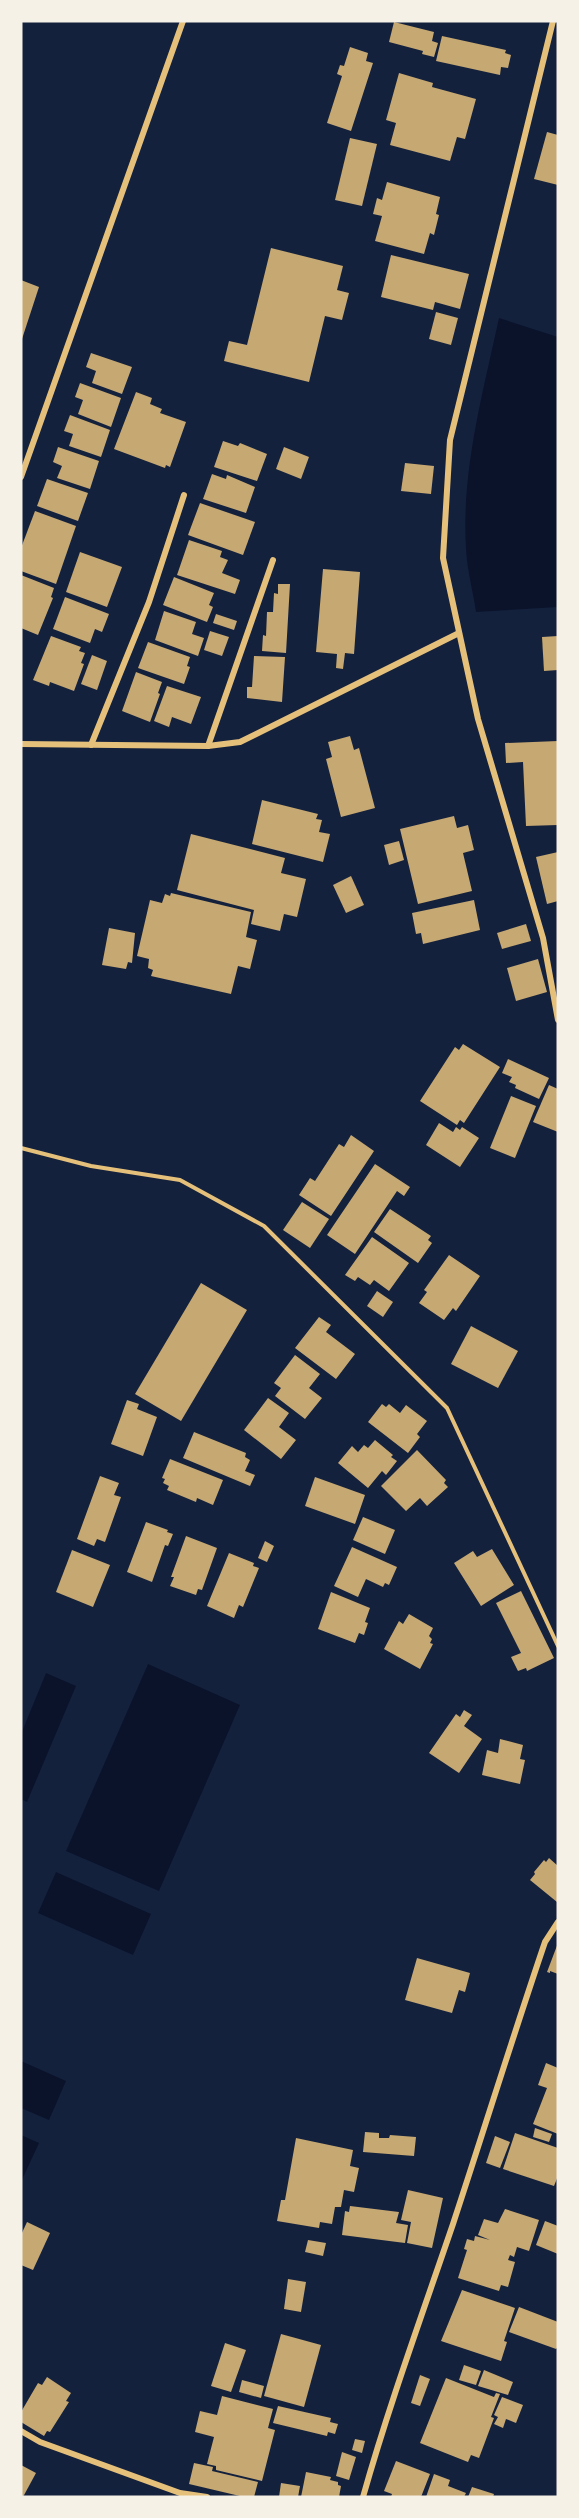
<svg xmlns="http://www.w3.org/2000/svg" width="579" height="2518" font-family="'IBM Plex Sans',sans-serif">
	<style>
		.water { fill: #0b132b }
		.building { fill: #c6a872 }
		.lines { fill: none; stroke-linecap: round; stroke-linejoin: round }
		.path { stroke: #e5c07b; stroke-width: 4 }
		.minor { stroke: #e5c07b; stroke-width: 6 }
	</style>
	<rect width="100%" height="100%" fill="#14213d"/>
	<g class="water">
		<path d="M499,318L558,337V607L476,612C473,591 467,570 466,549C461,472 483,392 499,318Z"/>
		<path d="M148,1664L240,1705L159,1891L66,1851Z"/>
		<path d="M46,1673L76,1686L27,1802L21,1799V1734Z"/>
		<path d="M56,1872L151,1914L133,1955L38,1913Z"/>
		<path d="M21,2061L66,2081L49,2120L21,2108Z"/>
		<path d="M21,2135L39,2143L21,2182Z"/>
	</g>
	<g class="building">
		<path d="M394,22L434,32L432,41L438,43L434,57L422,54L423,51L389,42Z"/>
		<path d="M442,36L506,50L505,53L511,55L508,68L501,67L500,75L436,61Z"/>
		<path d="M350,47L368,53L366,61L373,63L351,131L327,123L342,76L337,74L340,65L344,66Z"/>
		<path d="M399,73L433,83L432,87L476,99L465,139L457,137L450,161L390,145L396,123L386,120Z"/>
		<path d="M547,132L558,135V185L534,179Z"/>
		<path d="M350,138L377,144L362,206L335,200Z"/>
		<path d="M387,182L440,197L436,214L439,215L434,235L430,233L424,254L375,241L382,216L373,214L377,198L382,200Z"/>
		<path d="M271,248L343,266L337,290L349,293L342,320L325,316L309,382L224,361L229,341L247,345Z"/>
		<path d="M391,255L469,274L460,309L435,302L433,310L381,297Z"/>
		<path d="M21,280L39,287L21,342Z"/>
		<path d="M436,312L458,318L451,345L429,339Z"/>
		<path d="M91,353L132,367L122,394L92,383L96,371L86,367Z"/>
		<path d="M80,383L121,398L111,427L78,414L83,400L75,397Z"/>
		<path d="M136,392L152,398L150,404L162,409L160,413L186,422L170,467L166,465L165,468L114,449Z"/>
		<path d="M70,415L110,430L101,457L69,446L73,434L64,431Z"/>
		<path d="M223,441L238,446L240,443L267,454L257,481L214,467Z"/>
		<path d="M58,447L99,461L90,489L57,478L62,466L53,462Z"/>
		<path d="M284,447L309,457L301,479L276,469Z"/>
		<path d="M405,463L434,466L431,494L401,491Z"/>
		<path d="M212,474L226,479L227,475L255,487L246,513L203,499Z"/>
		<path d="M47,479L88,493L78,521L37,506Z"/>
		<path d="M200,503L255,522L243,555L188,535Z"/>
		<path d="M35,511L76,526L56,584L21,571V548Z"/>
		<path d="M189,540L222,551L220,557L228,560L222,573L240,580L235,594L177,575Z"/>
		<path d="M80,552L122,567L107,607L66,592Z"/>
		<path d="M323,569L360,572L354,654L345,653L343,669L336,668L337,654L316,652Z"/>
		<path d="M21,575L54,588L51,597L53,598L38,635L21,628Z"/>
		<path d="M174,577L214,593L209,605L213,607L207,622L163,605Z"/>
		<path d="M278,584H290L286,653L262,651L263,635L266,636L267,612H273L274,593L278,594Z"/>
		<path d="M65,597L109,614L102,632L95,629L90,643L53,629Z"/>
		<path d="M164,611L196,622L192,634L204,638L198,656L155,640Z"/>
		<path d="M216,614L237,621L234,630L213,623Z"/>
		<path d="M210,631L229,637L222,656L204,650Z"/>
		<path d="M51,636L81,647L79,651L85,653L81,663L84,664L74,691L50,682L49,686L33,680Z"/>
		<path d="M558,636V670L544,671L542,637Z"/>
		<path d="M148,642L190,657L187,666L190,667L184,684L138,668Z"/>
		<path d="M92,655L107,661L97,690L81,684Z"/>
		<path d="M254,656L285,657L282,702L247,698V687H252Z"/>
		<path d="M136,672L162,682L158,693L160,694L150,722L122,711Z"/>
		<path d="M167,686L201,697L191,724L172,717L169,727L154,721Z"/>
		<path d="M350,736L354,750L359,748L375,808L341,817L326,759L332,757L328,742Z"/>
		<path d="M558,741V825L526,826L523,762L506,763L505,743Z"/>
		<path d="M262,800L318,814L316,819L322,820L319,832L330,834L323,862L252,844Z"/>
		<path d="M454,816L457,828L468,825L474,850L463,853L472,891L418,904L400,829Z"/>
		<path d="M191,834L285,858L281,873L306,879L297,917L284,914L280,931L251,924L254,910L177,890Z"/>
		<path d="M399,841L404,860L389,865L384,845Z"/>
		<path d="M558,852V901L547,904L536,857Z"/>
		<path d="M351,876L364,905L346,913L333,885Z"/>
		<path d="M171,893L251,912L246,937L257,940L250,969L238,966L231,994L151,976L153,970L148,968L149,959L137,956L150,900L162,903L165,894L170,896Z"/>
		<path d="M474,900L480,930L423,944L421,933L416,934L412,913Z"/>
		<path d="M526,924L531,941L502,949L497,933Z"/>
		<path d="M109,928L135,933L132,963L128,962L126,969L102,965Z"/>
		<path d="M538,959L547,992L516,1001L507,968Z"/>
		<path d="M463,1044L500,1067L464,1123L460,1120L457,1125L420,1101L455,1047L459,1050Z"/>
		<path d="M508,1059L549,1078L539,1099L515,1088L516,1085L509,1082L512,1077L502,1073Z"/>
		<path d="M549,1085L558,1089V1132L533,1122Z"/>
		<path d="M511,1096L536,1106L515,1158L490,1148Z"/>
		<path d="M439,1123L453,1132L456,1127L460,1130L462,1127L479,1138L460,1167L426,1145Z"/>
		<path d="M351,1135L374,1151L331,1216L299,1195L310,1178L315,1181L339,1144L344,1147Z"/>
		<path d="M375,1164L410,1187L404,1196L397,1191L355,1254L327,1235Z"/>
		<path d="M302,1202L329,1219L310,1248L283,1230Z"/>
		<path d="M390,1209L431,1236L428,1240L432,1243L418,1263L374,1232Z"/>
		<path d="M372,1237L409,1263L389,1291L374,1280L370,1285L358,1277L355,1281L345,1275Z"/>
		<path d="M449,1255L480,1276L456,1311L453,1308L444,1320L419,1303L427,1292L424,1290Z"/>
		<path d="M201,1283L247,1310L181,1421L135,1394Z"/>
		<path d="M377,1291L393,1302L383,1317L367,1306Z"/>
		<path d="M319,1317L331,1325L326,1332L355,1354L336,1379L295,1348Z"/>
		<path d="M471,1326L518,1351L498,1388L451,1364Z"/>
		<path d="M295,1355L320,1374L309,1388L322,1398L305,1419L275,1396L281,1388L274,1383Z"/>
		<path d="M268,1398L289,1413L279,1427L296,1440L281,1459L244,1430Z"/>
		<path d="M127,1400L139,1404L137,1409L157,1417L143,1456L111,1444Z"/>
		<path d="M382,1404L386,1407L389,1404L400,1413L406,1405L427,1421L417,1434L420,1437L408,1453L368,1422Z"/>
		<path d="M194,1432L246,1453L245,1457L250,1460L245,1471L255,1475L250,1486L183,1458Z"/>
		<path d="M375,1440L393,1455L391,1457L397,1461L386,1475L382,1471L368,1488L338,1463L352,1446L358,1452L364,1445L368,1448Z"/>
		<path d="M417,1450L446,1480L444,1483L448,1487L427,1506L420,1498L406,1511L381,1486Z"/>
		<path d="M170,1459L223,1480L213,1505L197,1498L196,1502L167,1490L169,1486L163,1483L165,1479L162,1478Z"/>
		<path d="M100,1476L119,1483L114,1495L121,1497L105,1542L97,1539L94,1546L77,1539Z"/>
		<path d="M315,1477L365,1495L355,1524L305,1506Z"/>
		<path d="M363,1517L395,1530L385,1554L353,1540Z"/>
		<path d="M146,1522L168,1530L167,1532L173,1534L168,1546L165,1545L152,1582L127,1572Z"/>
		<path d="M186,1536L217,1548L202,1590L198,1589L196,1595L170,1586L174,1577H171Z"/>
		<path d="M265,1541L274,1546L267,1562L258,1558Z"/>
		<path d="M352,1547L397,1567L389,1585L385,1583L383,1587L366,1579L358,1597L334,1586Z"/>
		<path d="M492,1549L514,1585L481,1606L454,1563L473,1551L477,1557Z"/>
		<path d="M72,1550L110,1565L93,1607L56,1592Z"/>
		<path d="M229,1553L254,1563L253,1566L259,1568L243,1607L239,1605L234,1618L207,1606Z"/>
		<path d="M521,1591L554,1658L527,1671L526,1668L518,1671L511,1657L521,1653L496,1603Z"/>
		<path d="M331,1592L370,1608L365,1622L368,1623L364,1635L359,1633L355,1643L318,1629Z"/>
		<path d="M409,1614L433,1628L429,1636L432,1639L430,1643L433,1644L420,1669L384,1649L399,1621L403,1624Z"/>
		<path d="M464,1710L472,1715L464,1726L482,1739L459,1773L429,1753L456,1714L460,1717Z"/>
		<path d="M500,1739L523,1745L520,1759L525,1760L520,1784L482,1775L487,1750L498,1753Z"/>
		<path d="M549,1858L558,1866L557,1902L530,1880L535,1874L534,1872L544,1860L546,1862Z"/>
		<path d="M558,1943V1974L550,1971V1973L547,1972Z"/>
		<path d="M417,1958L470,1973L465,1992L459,1990L452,2013L405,2000Z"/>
		<path d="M546,2063L558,2068V2134L533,2124L547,2088L538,2085Z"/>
		<path d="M535,2128L552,2134L549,2142L533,2137Z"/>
		<path d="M365,2132L379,2133V2138H389L390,2135L416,2137L414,2156L363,2152Z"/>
		<path d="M515,2133L558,2148V2176L554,2186L503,2169Z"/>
		<path d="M495,2136L510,2142L500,2168L486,2163Z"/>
		<path d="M296,2138L353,2150L350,2166L359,2168L354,2192L344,2190L341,2207H335L332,2224L320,2222L319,2228L277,2221L281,2200H285Z"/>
		<path d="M408,2190L443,2198L432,2248L407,2243L411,2222L401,2220Z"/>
		<path d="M350,2206L399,2212L396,2223L408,2225L405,2243L342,2235L345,2211L349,2212Z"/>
		<path d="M505,2209L539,2220L529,2251L517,2247L514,2257L510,2255L508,2260L515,2262L508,2287L501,2285L499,2291L458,2278L467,2250L464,2249L467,2239L474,2241L475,2236L490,2240L478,2235L484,2219L498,2223Z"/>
		<path d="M545,2221L558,2226V2254L536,2245Z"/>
		<path d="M27,2222L50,2233L33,2270L21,2265V2235Z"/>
		<path d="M308,2240L326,2243L323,2256L305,2252Z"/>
		<path d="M288,2279L306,2282L301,2312L284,2309Z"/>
		<path d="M462,2290L515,2308L504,2341L507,2342L501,2361L441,2341Z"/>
		<path d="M519,2307L558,2322V2347L556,2349L509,2332Z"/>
		<path d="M281,2334L321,2345L304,2407L264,2396Z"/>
		<path d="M225,2343L246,2350L231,2392L211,2386Z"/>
		<path d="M464,2365L481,2371L476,2385L459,2380Z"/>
		<path d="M484,2370L513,2382L508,2395L478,2386Z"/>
		<path d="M420,2375L430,2379L420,2406L411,2403Z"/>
		<path d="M47,2377L71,2393L66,2401L69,2402L50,2432L47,2431L44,2436L21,2422V2412L38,2383L42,2385Z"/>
		<path d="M446,2378L494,2397L496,2393L500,2394L491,2417L494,2418L479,2458L471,2455L468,2462L420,2443Z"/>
		<path d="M242,2380L264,2386L261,2398L239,2392Z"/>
		<path d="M222,2396L273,2409L268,2428L275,2430L262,2481L216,2470V2466L207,2464L214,2437L195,2432L200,2411L217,2415Z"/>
		<path d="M502,2397L523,2405L516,2423L506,2419L503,2428L494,2424L498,2417L494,2415Z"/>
		<path d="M278,2406L331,2418L330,2422L338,2424L335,2434L328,2432L327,2436L273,2423Z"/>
		<path d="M355,2439L365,2441L362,2453L352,2450Z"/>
		<path d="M342,2452L356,2457L349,2480L336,2476Z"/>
		<path d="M396,2461L430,2474L421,2497H391L392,2494L384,2491Z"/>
		<path d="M194,2463L213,2467L212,2471L258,2482L254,2497H244L189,2484Z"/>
		<path d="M21,2465L36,2473L23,2497H21Z"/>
		<path d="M306,2472L331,2477L330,2480L338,2482V2485L341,2486L339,2497H301Z"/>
		<path d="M434,2474L450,2480L448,2486L466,2493L464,2497H426Z"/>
		<path d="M281,2483L300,2486L298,2497H279Z"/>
		<path d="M472,2487L494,2494L493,2497H468Z"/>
	</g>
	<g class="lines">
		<path class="path" d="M21,1148L91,1166L180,1180L264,1226L447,1408L558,1646"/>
		<g class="minor">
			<path d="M553,21L450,440L443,558L478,719L543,938L558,1020"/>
			<path d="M21,477L183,21"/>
			<path d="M21,744L208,746L240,742L459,633"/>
			<path d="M91,745L149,602L184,495"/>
			<path d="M208,746L273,560"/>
			<path d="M21,2431L40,2442L180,2493L207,2497"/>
			<path d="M363,2497C389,2405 422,2315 453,2224C484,2130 513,2036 545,1942L558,1922"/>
		</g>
	</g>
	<rect width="579" height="2518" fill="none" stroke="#f6f1e7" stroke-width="45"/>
</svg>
